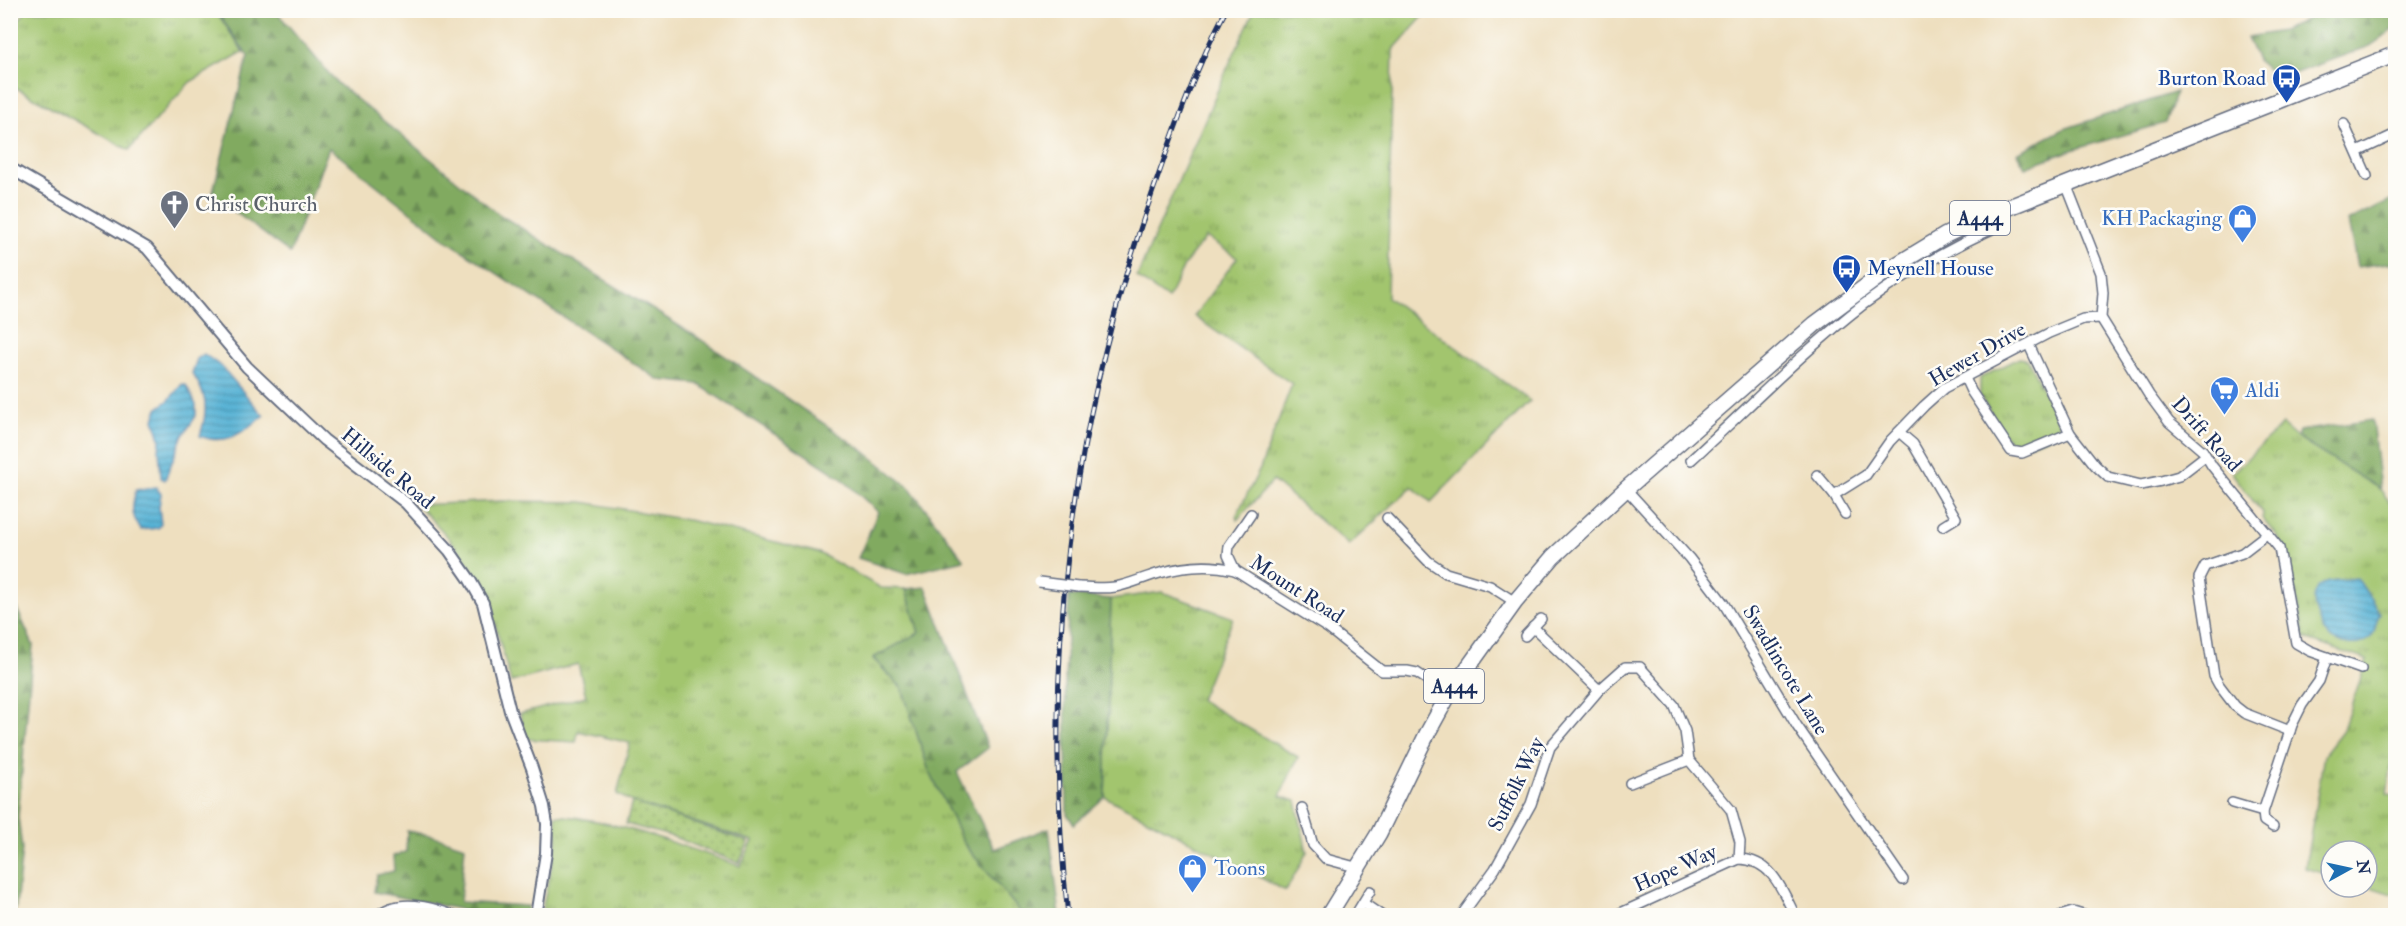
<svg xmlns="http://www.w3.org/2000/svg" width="2406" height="926" font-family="'IM FELL Double Pica',serif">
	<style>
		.grass { fill: url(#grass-tufts); stroke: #5e7a66; stroke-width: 1.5 }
		.forest { fill: url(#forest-firs); stroke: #4e6c60; stroke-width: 1.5 }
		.garden { fill: url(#garden-dots); stroke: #5e7a66; stroke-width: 1.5 }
		.water { fill: url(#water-rules); stroke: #39709a; stroke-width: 1.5 }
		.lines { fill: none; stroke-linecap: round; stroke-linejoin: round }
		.minor-casing { stroke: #656d80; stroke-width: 12 }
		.tertiary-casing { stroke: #656d80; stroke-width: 14 }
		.trunk-casing { stroke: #656d80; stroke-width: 18 }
		.minor { stroke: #fff; stroke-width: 9 }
		.tertiary { stroke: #fff; stroke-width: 10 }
		.trunk { stroke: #fff; stroke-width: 15 }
		.rail-casing { stroke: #1b2f5e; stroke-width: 5 }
		.rail { stroke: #fdfcf7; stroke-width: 3; stroke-dasharray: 9; stroke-linecap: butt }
		.minor-bridge-casing { stroke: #656d80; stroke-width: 12; stroke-linecap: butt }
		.minor-bridge { stroke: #fff; stroke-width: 9 }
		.labels { text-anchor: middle; stroke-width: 5; stroke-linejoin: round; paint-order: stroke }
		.shield { fill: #fdfcf7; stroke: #5f6c8c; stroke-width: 1.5 }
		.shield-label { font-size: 20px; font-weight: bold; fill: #1b2f5e }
		.transit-label { font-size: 21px; fill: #164399; stroke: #fdfcf7; text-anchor: end }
		.worship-label { font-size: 21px; fill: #5b616d; stroke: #fdfcf7; text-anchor: start }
		.shop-label { font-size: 21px; fill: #366cbe; stroke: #fdfcf7; text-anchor: start }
		.street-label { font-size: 21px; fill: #1b2f5e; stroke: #fdfcf7 }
	</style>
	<defs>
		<pattern id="grass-tufts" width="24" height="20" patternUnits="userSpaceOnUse" patternTransform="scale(1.5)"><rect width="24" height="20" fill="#a2c56e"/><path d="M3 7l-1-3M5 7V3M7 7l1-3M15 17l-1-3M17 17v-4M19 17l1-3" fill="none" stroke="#83a05e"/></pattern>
		<pattern id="forest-firs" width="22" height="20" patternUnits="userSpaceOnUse" patternTransform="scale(1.5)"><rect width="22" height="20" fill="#81aa61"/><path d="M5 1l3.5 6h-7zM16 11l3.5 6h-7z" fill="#698b53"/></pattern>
		<pattern id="garden-dots" width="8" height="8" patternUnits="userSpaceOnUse" patternTransform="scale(1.5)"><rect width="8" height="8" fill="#a2c56e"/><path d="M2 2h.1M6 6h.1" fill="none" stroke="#83a05e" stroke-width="1.8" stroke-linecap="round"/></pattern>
		<pattern id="water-rules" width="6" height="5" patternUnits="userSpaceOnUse" patternTransform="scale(1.5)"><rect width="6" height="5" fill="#57b2d5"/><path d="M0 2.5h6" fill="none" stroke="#4791b0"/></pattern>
	</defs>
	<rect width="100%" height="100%" fill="#fdfcf7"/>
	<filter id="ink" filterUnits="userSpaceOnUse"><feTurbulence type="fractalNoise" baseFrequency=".0167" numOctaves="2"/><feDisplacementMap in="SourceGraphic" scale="12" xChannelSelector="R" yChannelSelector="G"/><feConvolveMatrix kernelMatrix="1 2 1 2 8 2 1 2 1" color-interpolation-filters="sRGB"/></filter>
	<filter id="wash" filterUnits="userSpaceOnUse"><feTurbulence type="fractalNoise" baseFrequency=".008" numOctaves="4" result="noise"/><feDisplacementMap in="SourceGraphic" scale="24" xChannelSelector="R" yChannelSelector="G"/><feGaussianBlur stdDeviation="1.35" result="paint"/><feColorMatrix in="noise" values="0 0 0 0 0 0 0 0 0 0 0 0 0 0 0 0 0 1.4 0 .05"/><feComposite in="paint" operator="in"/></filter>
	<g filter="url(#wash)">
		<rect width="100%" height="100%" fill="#eedfbf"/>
		<g class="grass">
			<path d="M26,11H216L243,52L190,82L129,150L11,85V30Z"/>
			<path d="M1254,11H1428L1393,50L1387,297L1530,401L1431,502L1412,487L1349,545L1273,481L1237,520L1236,516L1260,469L1292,384L1194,316L1237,258L1206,237L1185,264L1168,299L1137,277L1226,71Z"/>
			<path d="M2019,358L2028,360L2059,423L2057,434L2021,447L2012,446L1980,396V378Z"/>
			<path d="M2282,425L2297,438L2380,489L2395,509L2396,737L2387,794L2395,795V895L2367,886V851H2331V876L2305,868L2324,755L2342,732L2367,660L2305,639L2286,548L2262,518L2263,514L2232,473Z"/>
			<path d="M502,501L582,502L693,521L819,553L881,588L906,589L919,633L873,659L902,688L928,768L965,845L1023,915H541L557,840L556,815C619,821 680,845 740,866L753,841L632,802L617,794L630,743L578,731L576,742L526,739L520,714L586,696L578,664L511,682C502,653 496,620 484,593C469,558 444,531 417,505Z"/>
			<path d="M1162,592L1233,618L1200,700L1298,757L1280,796L1296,801L1307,852L1286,891L1105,797L1111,599Z"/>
		</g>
		<g class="forest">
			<path d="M216,11H276L337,83L497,213L697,337L864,451L910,488L964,560L906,574L858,558L878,512L840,477L698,384L659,380L449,242L329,148L290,253L212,195L248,56Z"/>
			<path d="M2324,11H2395V29L2370,46L2279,79L2257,60L2247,37L2282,31Z"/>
			<path d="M2176,92L2165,123L2072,150L2025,167L2017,153L2064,129Z"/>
			<path d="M2395,199V262L2357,267L2348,221Z"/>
			<path d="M2372,420L2380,489L2297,438L2299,431Z"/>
			<path d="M926,587L988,748L957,772L994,849L1049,828L1060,915H1023L965,845L928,768L902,688L873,658L919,633L906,589Z"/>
			<path d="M10,593L33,645L18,817L22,849L16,908L13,916L10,915Z"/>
			<path d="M1069,595L1111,599L1105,797L1074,824L1067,814L1065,678Z"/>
			<path d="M407,831L434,836L465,846L460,902L527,906V915H475L459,909L374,892L377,875L394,871L393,856L406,852Z"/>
		</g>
		<path class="garden" d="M632,802L749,842L739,863L674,837L626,824Z"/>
		<g class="water">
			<path d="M204,354L222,367L264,416C243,431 228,447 200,436C208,410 208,396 192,373L197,359Z"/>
			<path d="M182,384L186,385L196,405V416L182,437L165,480L161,478L159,450L160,439L154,419L158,408L169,400Z"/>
			<path d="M156,487L161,494L159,507L161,524L158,528L141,530C131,515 131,508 136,490Z"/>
			<path d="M2357,578L2380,613C2375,621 2377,631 2370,638C2364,644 2356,645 2348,644C2342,643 2335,642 2330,638C2322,632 2314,609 2314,599C2314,595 2317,590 2319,586L2329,581Z"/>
		</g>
	</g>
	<g filter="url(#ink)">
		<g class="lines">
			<defs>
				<g id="minor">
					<path d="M2344,124L2367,176"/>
					<path d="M2357,152L2396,134"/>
					<path d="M2066,184L2101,273L2103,293L2101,318L2149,395L2169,422L2203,451L2212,466L2279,548L2296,643L2310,651L2361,669"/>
					<path d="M2029,345L2070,433L2095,465L2108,477L2141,485L2161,481L2179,476L2205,456"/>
					<path d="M1965,378L1971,391L2011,451L2022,453L2070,433"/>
					<path d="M1899,432L1913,444L1956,518L1943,526"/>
					<path d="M1691,460C1748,408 1803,351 1864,304C1907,272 1954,246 2003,224L1997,212"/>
					<path d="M1817,475L1834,495L1845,514"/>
					<path d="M1626,489L1689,558L1724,604L1797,726L1903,880"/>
					<path d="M1834,495L1866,475L1890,441L1924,406L1944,388L2049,333L2083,319L2101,318"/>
					<path d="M1387,518L1428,561L1446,573L1490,586L1515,602"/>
					<path d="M2268,533L2242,553L2205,566L2199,578L2210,650L2214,676L2219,685L2235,706L2244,713L2290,731"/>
					<path d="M1235,570L1228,555L1229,546L1251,514"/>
					<path d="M1078,587C1090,587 1103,589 1115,587C1131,584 1145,577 1160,573C1184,566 1210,564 1235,570L1329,629L1382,671H1407L1417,673L1449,694"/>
					<path d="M1533,627L1599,690"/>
					<path d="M1525,636L1541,619"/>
					<path d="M1630,783L1689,760"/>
					<path d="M2232,803L2263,812L2292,725L2302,705L2319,681L2327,657"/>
					<path d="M1302,808L1313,845L1326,859L1359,868"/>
					<path d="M2263,812L2264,821L2273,827"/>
					<path d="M1363,903L1382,916"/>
					<path d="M1356,914L1370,891"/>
					<path d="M377,916C397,898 431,906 454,916"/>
					<path d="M1461,916L1495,869L1531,804L1550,747L1599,690L1625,667H1640L1674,705L1685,731L1689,760L1731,810L1740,842L1739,859"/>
					<path d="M1614,916L1739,859C1772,860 1782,889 1795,916"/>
					<path d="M2060,916L2073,912L2086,916"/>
				</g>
				<path id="tertiary" d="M10,168L147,248L247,367L324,440L406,503L449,550L470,580L483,603L510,711L532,768L544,806L547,824L546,853L536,916"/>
				<path id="trunk" d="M1328,916L1379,833L1427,734L1449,694L1515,602L1553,557L1626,489L1815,324L1888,270L1946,235L1979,219L2396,54"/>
			</defs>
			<use href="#minor" class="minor-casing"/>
			<use href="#tertiary" class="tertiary-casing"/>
			<use href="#trunk" class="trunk-casing"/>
			<use href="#minor" class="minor"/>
			<use href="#tertiary" class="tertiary"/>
			<use href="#trunk" class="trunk"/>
			<defs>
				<path id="rail" d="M1068,916C1040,663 1070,427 1154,188C1175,128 1196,67 1226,10"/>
			</defs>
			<use href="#rail" class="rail-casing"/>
			<use href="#rail" class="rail"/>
			<defs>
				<path id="minor-bridge" d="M1039,582L1078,587"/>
			</defs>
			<use href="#minor-bridge" class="minor-bridge-casing"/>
			<use href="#minor-bridge" class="minor-bridge"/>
		</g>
	</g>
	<defs>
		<symbol id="bus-pin" viewBox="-11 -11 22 30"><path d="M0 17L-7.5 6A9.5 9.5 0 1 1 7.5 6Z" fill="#1a4fb4" stroke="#fdfcf7"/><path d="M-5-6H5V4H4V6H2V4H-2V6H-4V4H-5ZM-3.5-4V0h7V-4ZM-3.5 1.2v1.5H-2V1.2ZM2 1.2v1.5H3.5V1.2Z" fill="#fff"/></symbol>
		<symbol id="church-pin" viewBox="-11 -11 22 30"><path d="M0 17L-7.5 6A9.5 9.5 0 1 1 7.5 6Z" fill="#6b7280" stroke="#fdfcf7"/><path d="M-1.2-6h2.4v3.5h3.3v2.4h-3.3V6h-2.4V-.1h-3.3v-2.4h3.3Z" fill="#fff"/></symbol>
		<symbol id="shop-pin" viewBox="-11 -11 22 30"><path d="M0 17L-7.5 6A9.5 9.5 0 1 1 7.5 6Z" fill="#3f7fe0" stroke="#fdfcf7"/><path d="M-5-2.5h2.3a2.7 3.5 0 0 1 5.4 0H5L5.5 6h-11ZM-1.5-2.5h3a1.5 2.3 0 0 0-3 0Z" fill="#fff"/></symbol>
		<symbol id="supermarket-pin" viewBox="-11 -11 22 30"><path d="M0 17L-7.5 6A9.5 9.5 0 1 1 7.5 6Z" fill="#3f7fe0" stroke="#fdfcf7"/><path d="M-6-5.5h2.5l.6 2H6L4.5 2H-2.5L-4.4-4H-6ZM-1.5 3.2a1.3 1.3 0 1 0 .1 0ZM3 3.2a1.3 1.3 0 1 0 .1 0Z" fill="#fff"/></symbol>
	</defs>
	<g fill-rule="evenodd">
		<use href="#bus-pin" x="2270" y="62" width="33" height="45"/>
		<use href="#church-pin" x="158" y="188" width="33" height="45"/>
		<use href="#shop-pin" x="2226" y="202" width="33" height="45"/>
		<use href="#bus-pin" x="1830" y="252" width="33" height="45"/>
		<use href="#supermarket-pin" x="2208" y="374" width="33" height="45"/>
		<use href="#shop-pin" x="1176" y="852" width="33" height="45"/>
	</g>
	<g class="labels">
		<g class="shield">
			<rect x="1950" y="201" width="60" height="34" rx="4.5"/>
			<rect x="1424" y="669" width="60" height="34" rx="4.5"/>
		</g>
		<g class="shield-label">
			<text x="1980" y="225">A444</text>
			<text x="1454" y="693">A444</text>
		</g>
		<g class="transit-label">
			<text x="2266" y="85">Burton Road</text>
			<text x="1867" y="275" text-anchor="start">Meynell House</text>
		</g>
		<g class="worship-label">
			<text x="195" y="211">Christ Church</text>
		</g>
		<g class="shop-label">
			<text x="2222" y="225" text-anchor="end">KH Packaging</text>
			<text x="2245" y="397">Aldi</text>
			<text x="1214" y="875">Toons</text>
		</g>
		<g class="street-label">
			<text transform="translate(1977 354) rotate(-30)" y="7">Hewer Drive</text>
			<text transform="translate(2207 434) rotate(48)" y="7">Drift Road</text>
			<text transform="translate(388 468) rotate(40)" y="7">Hillside Road</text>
			<text transform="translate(1297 589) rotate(33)" y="7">Mount Road</text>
			<text transform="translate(1786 670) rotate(59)" y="7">Swadlincote Lane</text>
			<text transform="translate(1516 784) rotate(-64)" y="7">Suffolk Way</text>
			<text transform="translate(1675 868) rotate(-24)" y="7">Hope Way</text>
		</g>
	</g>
	<rect width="2406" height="926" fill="none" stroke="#fdfcf7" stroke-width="36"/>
	<g transform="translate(2349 869) rotate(82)"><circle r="28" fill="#fdfcf7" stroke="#a3aaba" stroke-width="1.5"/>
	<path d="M0-4.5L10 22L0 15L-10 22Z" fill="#1f6fb2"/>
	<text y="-9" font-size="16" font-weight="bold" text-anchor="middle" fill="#1b2f5e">N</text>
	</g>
</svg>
